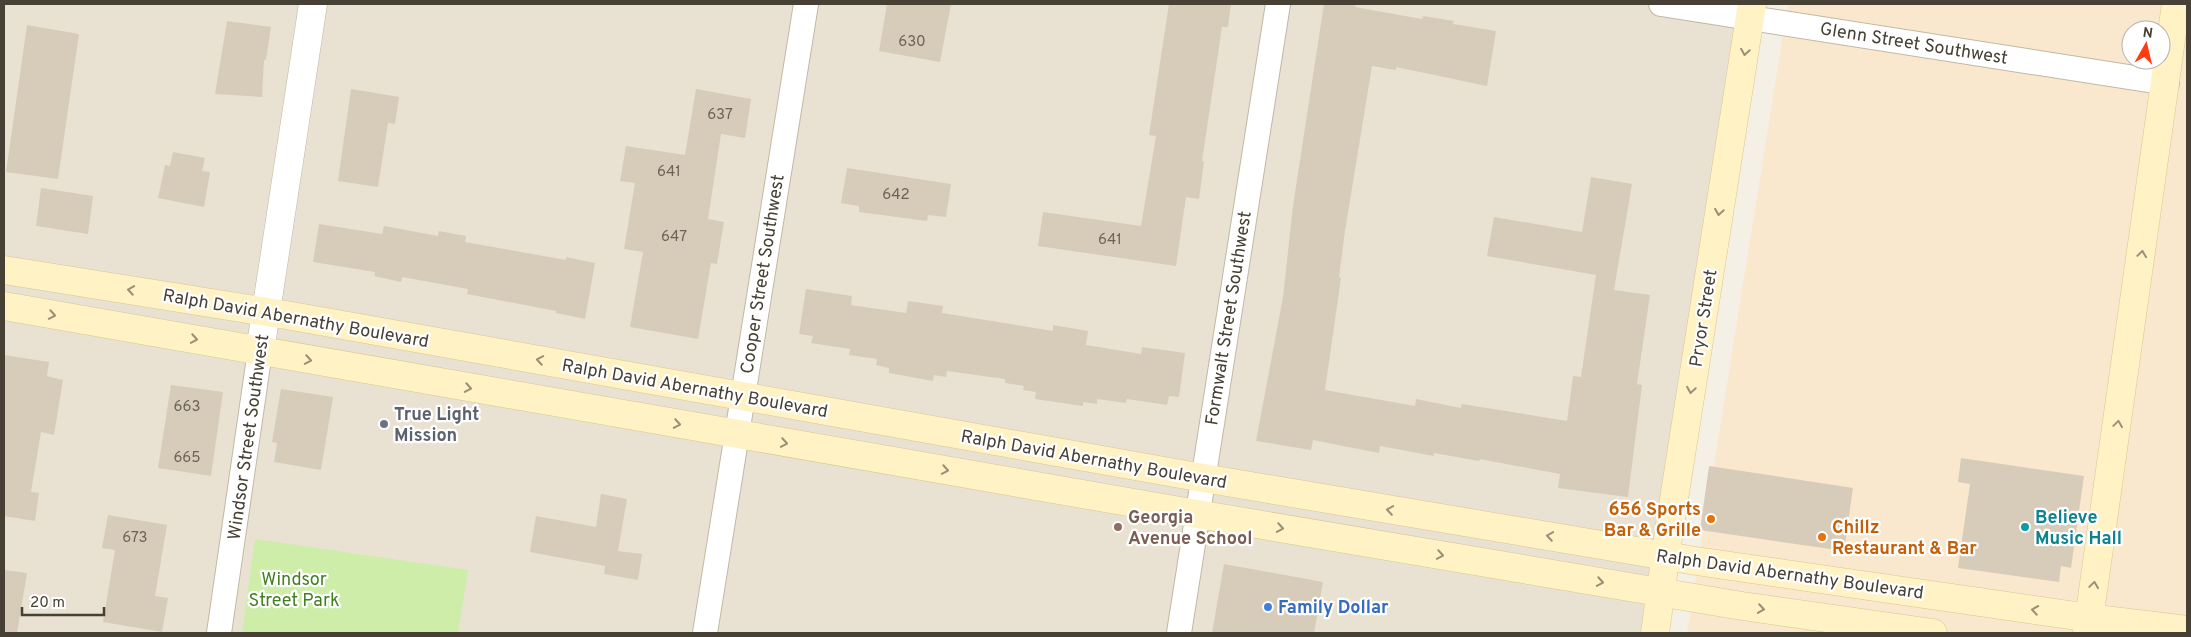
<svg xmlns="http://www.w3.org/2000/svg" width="2191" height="637" font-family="Overpass,sans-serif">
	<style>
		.residential { fill: #e9e2d2 }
		.commercial { fill: #f9e8cd; fill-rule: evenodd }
		.green { fill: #cdeda9 }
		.building { fill: #d7ccb9 }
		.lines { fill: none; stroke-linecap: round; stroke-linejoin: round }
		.minor-casing { stroke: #c1b8a6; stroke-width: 26 }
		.tertiary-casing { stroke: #c1b8a6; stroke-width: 29 }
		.secondary-casing { stroke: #d9c78f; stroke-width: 29 }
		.minor { stroke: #fff; stroke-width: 24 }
		.tertiary { stroke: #fff; stroke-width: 28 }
		.secondary { stroke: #fff2c4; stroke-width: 28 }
		.oneway { stroke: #9a9075 }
		.worship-dot { fill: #6b7280; stroke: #fff; stroke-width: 2 }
		.food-dot { fill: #e8710a; stroke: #fff; stroke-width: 2 }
		.education-dot { fill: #8d6e63; stroke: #fff; stroke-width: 2 }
		.culture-dot { fill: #0f9aa8; stroke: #fff; stroke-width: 2 }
		.shop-dot { fill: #3f7fe0; stroke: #fff; stroke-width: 2 }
		.labels { text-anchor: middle; stroke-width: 4.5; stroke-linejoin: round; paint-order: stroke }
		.number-label { font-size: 15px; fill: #6b6355 }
		.street-label { font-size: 18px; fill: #474034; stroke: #fff }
		.worship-label { font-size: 18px; font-weight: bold; fill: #5b616d; stroke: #fff; text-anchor: start }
		.food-label { font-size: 18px; font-weight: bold; fill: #c56008; stroke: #fff; text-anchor: end }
		.education-label { font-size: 18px; font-weight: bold; fill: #785e54; stroke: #fff; text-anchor: start }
		.culture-label { font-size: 18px; font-weight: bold; fill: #0d838f; stroke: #fff; text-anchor: start }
		.park-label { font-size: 18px; fill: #427f21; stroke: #fff }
		.shop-label { font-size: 18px; font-weight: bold; fill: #366cbe; stroke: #fff; text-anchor: start }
	</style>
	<rect width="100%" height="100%" fill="#f4f0e5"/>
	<path class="residential" d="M4,4H1759L1653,633H4Z"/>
	<path class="commercial" d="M1788,4H2187V633H1687ZM2131,30H2161V60H2131Z"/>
	<path class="green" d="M255,539L468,570L458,633H242Z"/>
	<g class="building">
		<path d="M887,4H951L940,62L879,51Z"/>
		<path d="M1169,4H1231L1228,27H1222L1202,161L1204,162L1199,199L1186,197L1176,266L1038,246L1043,212L1141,226L1156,136L1149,135Z"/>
		<path d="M1324,4H1356L1355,7L1422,19L1423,16L1454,21L1453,24L1496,31L1487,86L1396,67V70L1372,66L1345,231L1339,277L1341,278L1325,390L1415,406L1416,399L1461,408L1462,404L1567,421L1573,376L1581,377L1596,275L1487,256L1494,217L1582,232L1591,177L1632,184L1614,290L1650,295L1637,384L1642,385L1628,497L1558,488L1560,474L1480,459L1479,461L1434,453V456L1380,446L1379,453L1313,440L1311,450L1256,441L1283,297L1293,206Z"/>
		<path d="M227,21L271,27L266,60H264L262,97L215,94Z"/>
		<path d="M27,25L79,34L58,179L6,172Z"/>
		<path d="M351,89L399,97L395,124L388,123L378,187L338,181Z"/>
		<path d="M696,89L751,99L745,138L721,134L708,219L724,222L717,264L711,263L698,339L630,327L643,252L624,249L635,183L620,181L626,146L685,155Z"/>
		<path d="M173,152L205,158L202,171L210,172L204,207L158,198L165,165L170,166Z"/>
		<path d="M847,168L951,184L946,217L928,215L927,221L859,212V206L841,203Z"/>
		<path d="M41,188L93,196L88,234L36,226Z"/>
		<path d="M319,224L382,234L384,226L438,236L439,231L466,236L465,242L566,260V257L595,263L585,319L556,313V311L467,294L468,289L402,277L401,282L374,276L375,272L313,262Z"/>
		<path d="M806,289L852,296L851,305L906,313L908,301L943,306L942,313L1053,331V325L1088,331L1086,345L1141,354L1142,347L1185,353L1179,397L1169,396L1167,405L1127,399L1126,403L1097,399V404L1083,402V406L1035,399L1036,392L1023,390L1024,386L1005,383V379L947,371L946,377L934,375L933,381L889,373V368L876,365L877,359L849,355L850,349L811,343L813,336L799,334Z"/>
		<path d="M4,355L49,362L47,376L63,380L54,435L41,432L31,492L39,493L35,521L4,516Z"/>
		<path d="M171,385L223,392L211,476L158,468Z"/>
		<path d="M281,389L333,397L321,470L274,462L277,443L272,442Z"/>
		<path d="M1961,458L2084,476L2071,568L2061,566L2059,582L1958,568L1970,484L1958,482Z"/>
		<path d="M1709,466L1853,488L1844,551L1700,530Z"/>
		<path d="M601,494L627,499L618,551L642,554L638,580L604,574L605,566L530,552L536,516L596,527Z"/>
		<path d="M108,515L167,525L155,596L168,598L162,632L103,622L115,550L102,548Z"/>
		<path d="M1224,564L1323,582L1314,633H1212Z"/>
		<path d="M4,570L27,573L17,633H4Z"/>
	</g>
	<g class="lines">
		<defs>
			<g id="minor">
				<path d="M1661,4L2167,83"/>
				<path d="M219,633L260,351"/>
				<path d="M705,633L806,4"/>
				<path d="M1179,633L1278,4"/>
			</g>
			<path id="tertiary" d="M260,351L313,4"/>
			<g id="secondary">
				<path d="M4,270L286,315L1203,478L1696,561L2090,618L2187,630"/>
				<path d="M4,306L1197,514L1742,606L1933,633"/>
				<path d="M1655,633L1669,531L1752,4"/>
				<path d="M2087,633L2176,4"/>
			</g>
		</defs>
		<use href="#minor" class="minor-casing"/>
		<use href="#tertiary" class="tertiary-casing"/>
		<use href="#secondary" class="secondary-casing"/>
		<use href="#minor" class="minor"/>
		<use href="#tertiary" class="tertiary"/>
		<use href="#secondary" class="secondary"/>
	</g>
	<defs><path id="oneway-chevron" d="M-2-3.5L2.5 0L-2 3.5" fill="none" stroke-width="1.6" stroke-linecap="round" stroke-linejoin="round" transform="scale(1.25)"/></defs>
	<g class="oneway">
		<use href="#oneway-chevron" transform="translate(1745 52) rotate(99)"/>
		<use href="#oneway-chevron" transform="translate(1719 212) rotate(99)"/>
		<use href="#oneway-chevron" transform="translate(2142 254) rotate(-82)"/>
		<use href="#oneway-chevron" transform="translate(131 290) rotate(-171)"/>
		<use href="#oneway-chevron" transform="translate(52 315) rotate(10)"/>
		<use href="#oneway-chevron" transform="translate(194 339) rotate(10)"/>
		<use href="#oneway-chevron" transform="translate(308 360) rotate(10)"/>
		<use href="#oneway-chevron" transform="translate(540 360) rotate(-170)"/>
		<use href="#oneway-chevron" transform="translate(468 388) rotate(10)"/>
		<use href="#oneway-chevron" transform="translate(1691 390) rotate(99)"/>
		<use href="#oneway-chevron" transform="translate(677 424) rotate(10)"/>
		<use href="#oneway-chevron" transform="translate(2118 424) rotate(-82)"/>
		<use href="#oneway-chevron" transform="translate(784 443) rotate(10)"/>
		<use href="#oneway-chevron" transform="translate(945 470) rotate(10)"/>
		<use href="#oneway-chevron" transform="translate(1390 510) rotate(-171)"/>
		<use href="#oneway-chevron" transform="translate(1280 528) rotate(10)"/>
		<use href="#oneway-chevron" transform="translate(1550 536) rotate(-171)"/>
		<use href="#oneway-chevron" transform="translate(1440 555) rotate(10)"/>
		<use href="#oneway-chevron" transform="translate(1600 582) rotate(10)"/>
		<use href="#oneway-chevron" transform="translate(2094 585) rotate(-82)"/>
		<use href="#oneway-chevron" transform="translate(1761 609) rotate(9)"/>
		<use href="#oneway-chevron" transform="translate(2035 610) rotate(-171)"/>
	</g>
	<circle class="worship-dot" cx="384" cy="424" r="5"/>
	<g class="food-dot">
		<circle cx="1711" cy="519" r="5"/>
		<circle cx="1822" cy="537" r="5"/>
	</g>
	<circle class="education-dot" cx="1118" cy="527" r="5"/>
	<circle class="culture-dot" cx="2025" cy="527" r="5"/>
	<circle class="shop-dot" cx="1268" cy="607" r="5"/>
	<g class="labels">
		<g class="number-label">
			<text x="912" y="46">630</text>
			<text x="720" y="119">637</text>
			<text x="669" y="176">641</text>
			<text x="896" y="199">642</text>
			<text x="674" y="241">647</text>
			<text x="1110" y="244">641</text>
			<text x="187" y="411">663</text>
			<text x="187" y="462">665</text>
			<text x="135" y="542">673</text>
		</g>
		<g class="street-label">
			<text transform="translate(1914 43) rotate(9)" y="6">Glenn Street Southwest</text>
			<text transform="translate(762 274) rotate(-81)" y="6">Cooper Street Southwest</text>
			<text transform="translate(296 318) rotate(10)" y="6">Ralph David Abernathy Boulevard</text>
			<text transform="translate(1228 318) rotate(-81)" y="6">Formwalt Street Southwest</text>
			<text transform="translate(1703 318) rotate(-81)" y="6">Pryor Street</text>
			<text transform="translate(695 388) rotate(10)" y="6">Ralph David Abernathy Boulevard</text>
			<text transform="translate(248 437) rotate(-82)" y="6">Windsor Street Southwest</text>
			<text transform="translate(1094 459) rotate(10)" y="6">Ralph David Abernathy Boulevard</text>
			<text transform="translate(1790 574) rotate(8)" y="6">Ralph David Abernathy Boulevard</text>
		</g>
		<g class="worship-label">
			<text x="394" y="420">True Light<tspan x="394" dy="21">Mission</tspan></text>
		</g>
		<g class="food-label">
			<text x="1701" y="515">656 Sports<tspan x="1701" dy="21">Bar &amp; Grille</tspan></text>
			<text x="1832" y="533" text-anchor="start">Chillz<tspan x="1832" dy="21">Restaurant &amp; Bar</tspan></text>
		</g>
		<g class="education-label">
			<text x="1128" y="523">Georgia<tspan x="1128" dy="21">Avenue School</tspan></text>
		</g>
		<g class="culture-label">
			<text x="2035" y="523">Believe<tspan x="2035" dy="21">Music Hall</tspan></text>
		</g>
		<g class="park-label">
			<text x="294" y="585">Windsor<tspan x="294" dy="21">Street Park</tspan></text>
		</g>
		<g class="shop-label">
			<text x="1278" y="613">Family Dollar</text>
		</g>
	</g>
	<rect width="2191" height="637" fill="none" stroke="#474034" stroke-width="10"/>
	<g transform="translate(2146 45) rotate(8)"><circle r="24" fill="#ffffff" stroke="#b5b3ae"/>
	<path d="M0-4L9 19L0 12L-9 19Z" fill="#ff3b11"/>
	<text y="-8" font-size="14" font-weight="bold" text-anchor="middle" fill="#474034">N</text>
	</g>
	<path d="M22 607v8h82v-8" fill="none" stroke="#474034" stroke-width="2.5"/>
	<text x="30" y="607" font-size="15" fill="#474034" stroke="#ffffff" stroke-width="4" paint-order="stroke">20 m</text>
</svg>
